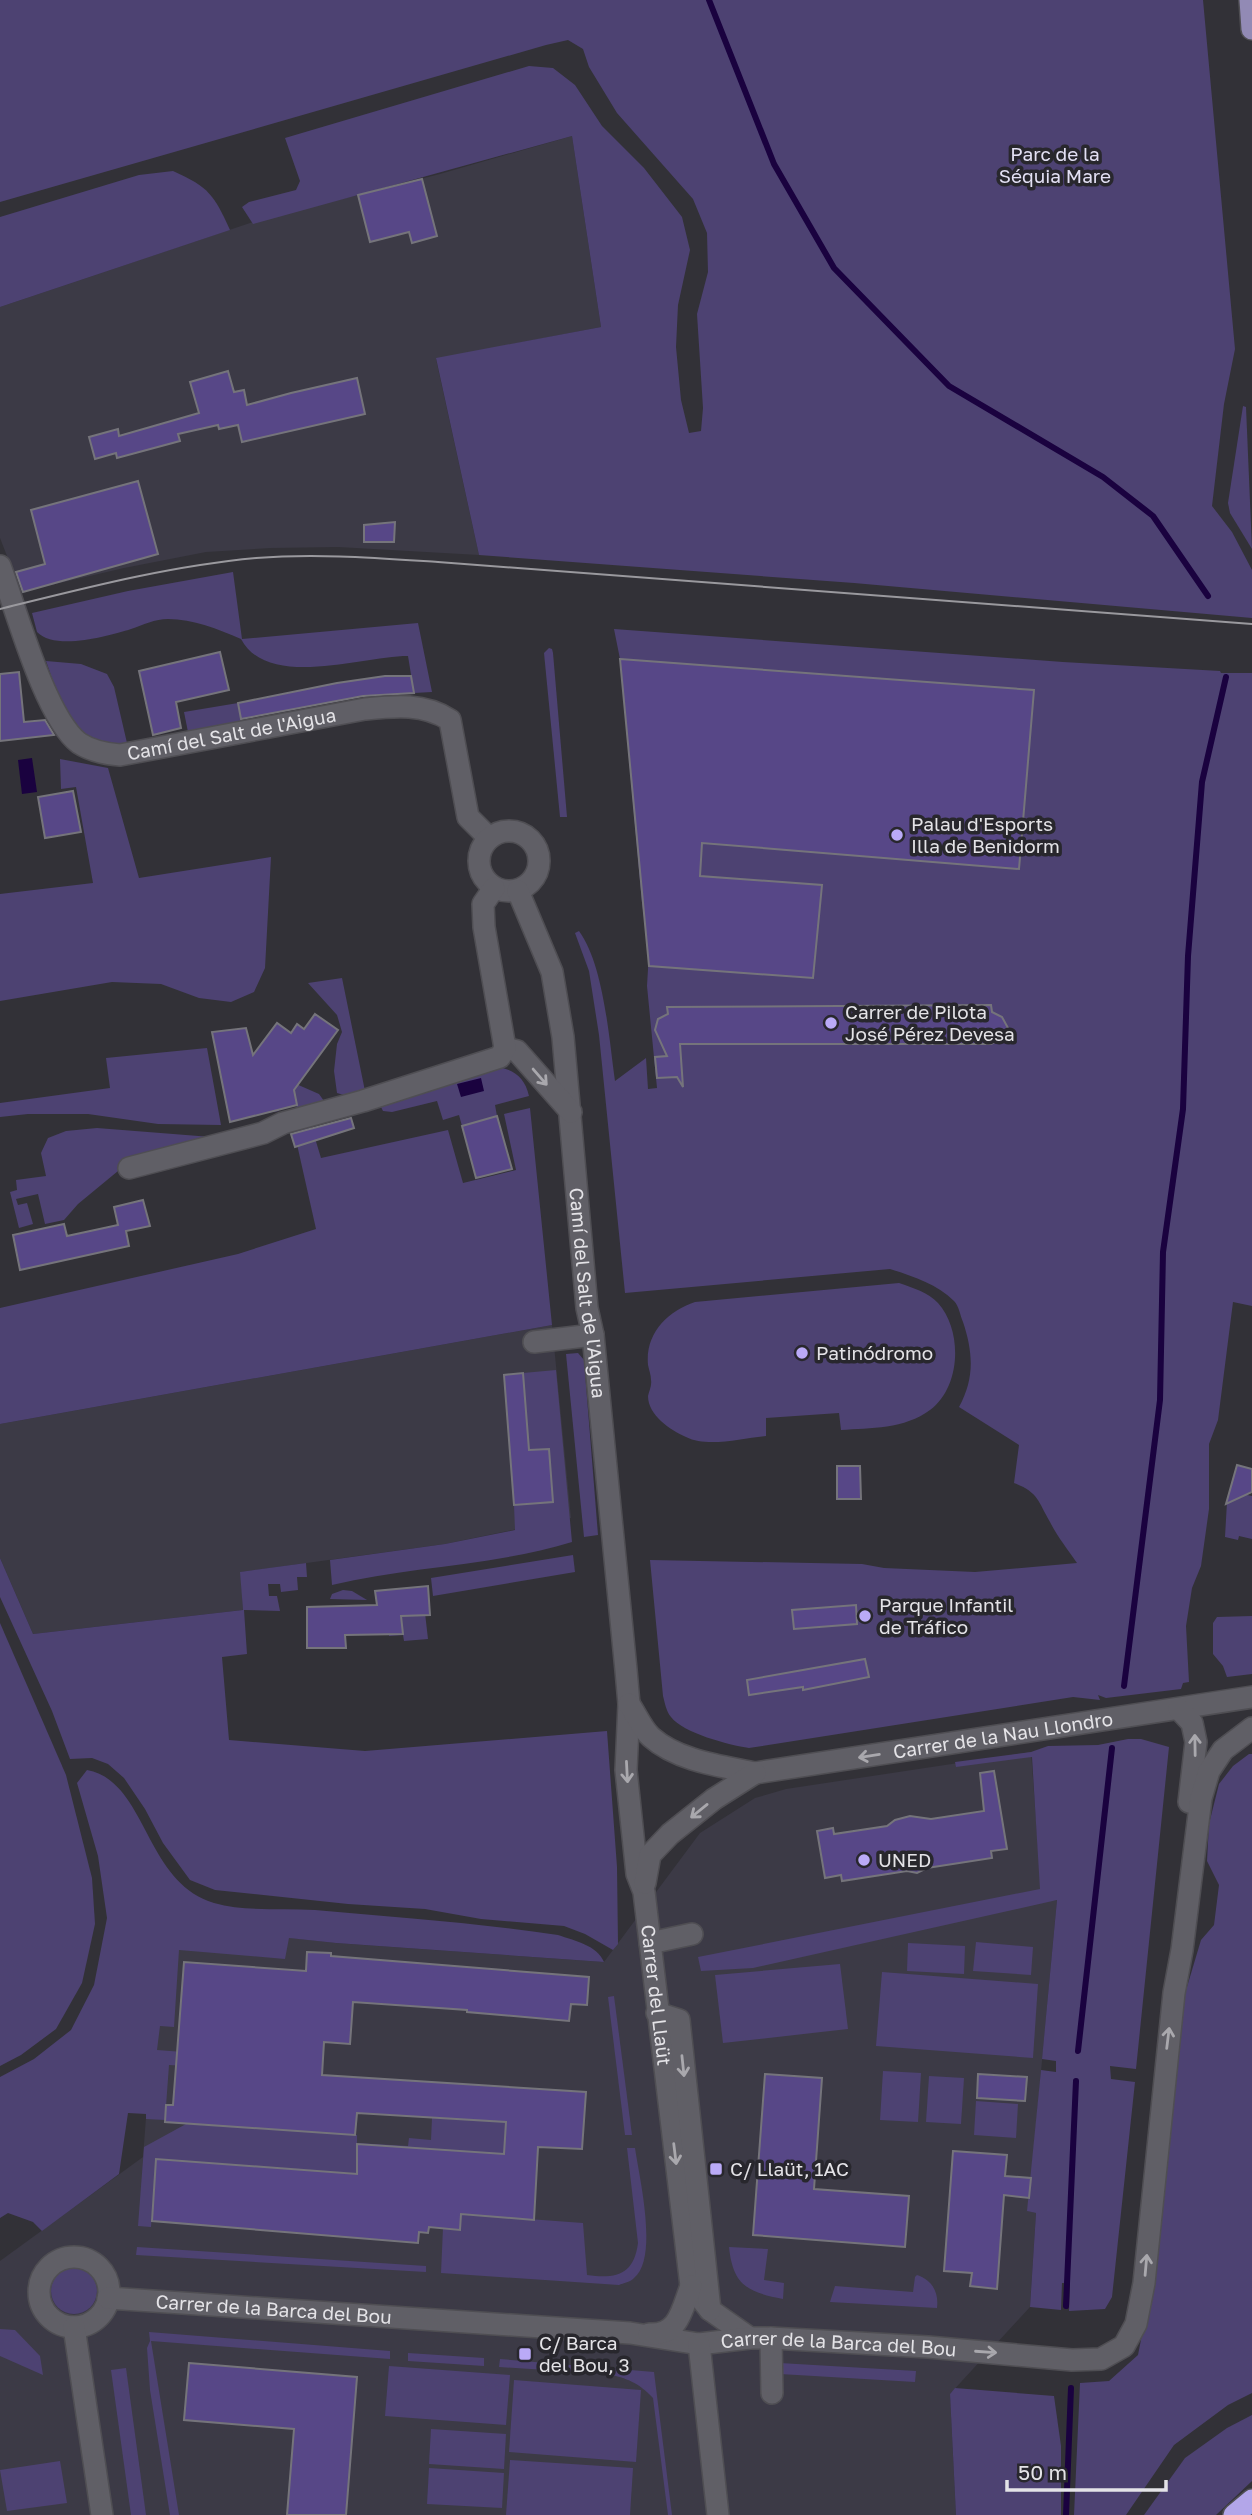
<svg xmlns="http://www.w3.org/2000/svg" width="1252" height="2515" font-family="'Golos Text',sans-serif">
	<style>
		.built { fill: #3c3a46 }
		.green { fill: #4d4272 }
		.water { fill: #1a023f }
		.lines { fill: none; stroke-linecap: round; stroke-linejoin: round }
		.stream { stroke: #1a023f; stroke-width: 6 }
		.building { fill: #574787; stroke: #75747b; stroke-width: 2 }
		.minor-casing { stroke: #4f4e53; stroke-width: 24 }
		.major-casing { stroke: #4f4e53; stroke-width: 24 }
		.highway-casing { stroke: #4f4e53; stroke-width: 24 }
		.minor { stroke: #605f66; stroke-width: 21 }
		.major { stroke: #928ab5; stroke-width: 21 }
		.highway { stroke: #b3a6e9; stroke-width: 21 }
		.tram { stroke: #9a999e; stroke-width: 2 }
		.oneway { stroke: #a9a8ad }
		.poi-dot { fill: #baaaf7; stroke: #28272d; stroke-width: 2.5 }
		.labels { text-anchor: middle; stroke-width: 7; stroke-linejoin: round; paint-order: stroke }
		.park-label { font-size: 19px; fill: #e3e0f4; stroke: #28272d }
		.street-label { font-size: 19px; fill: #e4e3e7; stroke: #28272d }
		.poi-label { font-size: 19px; fill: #e4e3e7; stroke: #28272d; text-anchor: start }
	</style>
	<rect width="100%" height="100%" fill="#323137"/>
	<g class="built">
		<path d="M572,136L601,327L436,359L479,555L338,547L271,548L206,552L124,568L21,592L0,538V307L256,221L440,174Z"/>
		<path d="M552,1325L571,1518L445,1544L241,1572L243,1610L33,1634L0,1558V1424Z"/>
		<path d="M1031,1752L1042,1902L1057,1900L1028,2211L1036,2213L1030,2307L950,2394L956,2515H0V2261L143,2157L150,2065L131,1931L193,1927L336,1943L604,1962L700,1833L755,1798L786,1789Z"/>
	</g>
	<g class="green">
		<path d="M0,0H1203L1235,349L1224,404L1212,506L1232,532L1252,570V618L854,583L479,555L436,358L601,327L572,136L253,224L242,207L249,202L296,190L300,181L285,138L529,66L553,68L575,85L602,126L644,168L682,217L690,250L678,305L676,347L681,400L689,433L701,431L703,408L697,314L708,272L707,233L693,199L617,113L589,67L583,49L568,40L546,45L0,202Z"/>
		<path d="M173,171C209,187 214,195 230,230L0,307V217L139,175Z"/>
		<path d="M1243,406L1246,407L1252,549L1230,513L1228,503Z"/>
		<path d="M233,572L242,639L418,623L432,692L414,693L408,656C363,656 268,690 241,639C218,629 193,619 168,619C155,619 143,625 131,629C109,636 55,651 37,632L32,613L128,591Z"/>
		<path d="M614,629L1063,662L1220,671L1221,673H1252V1306L1233,1302L1218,1420L1209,1444V1509L1201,1566L1192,1588L1186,1626L1189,1682L1183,1683L1181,1689L1106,1698L1098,1695L1100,1700L1073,1697L749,1748C729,1745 683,1733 671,1717C666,1711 665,1703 663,1696L650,1560L862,1564L884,1568L975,1572L1077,1563C1068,1550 1057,1536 1050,1522C1038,1501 1038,1492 1014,1483L1019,1445L959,1407C975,1378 973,1352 963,1322C960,1315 959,1306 954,1301C937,1284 912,1276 890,1269L625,1293L599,1035L589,971L575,933L579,931C604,965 609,1039 615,1081L646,1058L648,1089L657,1088L647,986L649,952L642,903L620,659Z"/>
		<path d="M549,648L552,649L553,653L567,817H560L544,653Z"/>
		<path d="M46,661L81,664L107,674L114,687L127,743C74,751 60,701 46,661Z"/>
		<path d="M238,703L241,722L188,732L184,712Z"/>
		<path d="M60,759L108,768L139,878L271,857L265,968L254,992L231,1002L199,998L161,984L112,982L0,1001V894L93,883L76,787L61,789Z"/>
		<path d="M342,978L365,1091L347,1096L337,1093L334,1071L337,1044L342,1032L337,1015L308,983Z"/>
		<path d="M207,1048L221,1125L158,1124L88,1114H28L0,1117V1103L110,1088L106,1058Z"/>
		<path d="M255,1066L319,1094L324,1101L297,1109L293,1086L275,1090L279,1111L266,1113Z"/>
		<path d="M498,1067C515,1070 525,1078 529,1096L495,1105L497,1116L462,1126L459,1115L443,1120L437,1101L392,1112L383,1111L379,1103Z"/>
		<path d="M530,1108L552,1325L0,1424V1308L238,1254L316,1229L294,1131L311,1125L321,1158L448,1130L463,1183L516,1170L504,1114Z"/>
		<path d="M97,1128L224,1138L119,1165L118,1171L78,1204L64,1220L45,1224L38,1194L16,1199L18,1205L27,1203L33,1224L19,1228L10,1192L17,1190L16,1180L46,1176L41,1153L48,1138L66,1131Z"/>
		<path d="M899,1283C913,1288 928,1292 938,1303C963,1331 961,1387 930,1410C905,1429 870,1428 841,1430L839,1413L766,1418V1436C742,1438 708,1448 686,1437C670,1430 648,1415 648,1396C649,1391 652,1386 651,1380C651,1375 649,1370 648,1365C645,1333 668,1311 695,1302Z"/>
		<path d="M578,1353L584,1360L598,1535L584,1537L566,1354Z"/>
		<path d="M556,1370L572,1542C495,1566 411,1566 332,1585L330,1560L445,1544L515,1530L514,1505L553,1502L549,1449L529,1450L523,1373Z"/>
		<path d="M1242,1494L1252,1496V1539L1239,1536L1238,1540L1225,1537L1227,1502H1230L1241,1497Z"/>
		<path d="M573,1555L575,1572L433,1596L431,1578Z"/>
		<path d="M0,1558L33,1634L243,1610L240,1572L306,1563L307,1577H297L298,1590L281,1592L280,1584H268L269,1596H277L280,1611L244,1610L247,1654L222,1657L229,1740L365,1751L607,1731L617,1867L618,1944L613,1950L585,1934L564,1926L481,1919L425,1909L348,1904L215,1890L190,1880L163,1843L145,1809L124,1778L108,1764L92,1758L70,1759L52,1711L0,1597Z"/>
		<path d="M343,1590L352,1591L367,1600L330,1599L332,1594Z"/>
		<path d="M425,1613L428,1639L404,1641L403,1635L389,1636L387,1614Z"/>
		<path d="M1252,1616V1674L1227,1677L1223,1666L1213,1654V1623L1217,1617Z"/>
		<path d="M0,1623L66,1775L92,1878L95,1924L82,1983L56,2029L21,2055L0,2066Z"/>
		<path d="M1128,1739H1141L1169,1747L1136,2069L1110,2066L1111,2079L1135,2082L1112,2297L1105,2309L1069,2311L1070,2283H1062L1061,2310L1030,2307L1036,2213L1027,2211L1041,2070L1056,2072V2061L1042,2059L1057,1900L753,1968L701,1971L698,1957L1040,1889L1032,1757L956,1767L955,1762L1031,1752L1048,1746L1098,1745Z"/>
		<path d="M1249,1754H1252V2393L1228,2405L1174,2445L1126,2515H1074L1080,2383L1109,2381L1138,2355L1159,2249L1184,1997L1201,1940L1214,1925L1219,1885L1207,1861L1209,1824L1219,1784L1233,1766Z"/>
		<path d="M87,1770C147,1781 144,1882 214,1903C246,1912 282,1908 315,1910C396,1917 477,1923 558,1935C575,1941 597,1945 604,1962L336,1943L289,1938L285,1959L179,1950L174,2027L160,2026L157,2050L275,2059L274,2071L169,2065L165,2120L146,2119V2114L128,2113L119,2174L42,2231L33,2222L8,2213L0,2218V2077L34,2059L71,2030L94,1985L107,1918L98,1856L77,1783Z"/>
		<path d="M976,1942L1033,1947L1031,1975L973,1971Z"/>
		<path d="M908,1943L965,1946L964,1974L907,1971Z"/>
		<path d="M840,1964L848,2029L723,2043L715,1975Z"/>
		<path d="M882,1972L1038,1984L1033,2058L876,2046Z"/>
		<path d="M614,1996L632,2135H625L608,1997Z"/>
		<path d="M883,2071L921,2073L918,2122L880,2120Z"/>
		<path d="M929,2076L964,2078L961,2124L926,2122Z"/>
		<path d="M976,2101L1018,2104L1016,2138L974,2135Z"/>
		<path d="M432,2118L506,2122L504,2144L539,2147L538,2157L431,2149L420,2178L156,2159L151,2227L138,2226L144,2147L186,2124L357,2135V2143L408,2146L409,2138L431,2140Z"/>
		<path d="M627,2148H635C639,2176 659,2258 634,2278C631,2282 623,2283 619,2285L441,2273L443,2228L460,2230L461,2214L583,2223L587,2275C616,2279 634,2275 638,2243Z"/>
		<path d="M137,2247L426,2266V2272L136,2255Z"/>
		<path d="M729,2247L768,2249L764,2280L784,2283L783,2299C747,2292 733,2285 729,2247Z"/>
		<circle cx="74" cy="2291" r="23"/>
		<path d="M917,2275C932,2280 939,2292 937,2308L830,2302L835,2286L913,2292L915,2277Z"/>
		<path d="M0,2329L15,2330L40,2356L43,2375L0,2356Z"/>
		<path d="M149,2332L390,2351V2359L151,2341L179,2515H170L150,2390L147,2348L150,2341Z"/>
		<path d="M408,2353L484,2358V2366L408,2361Z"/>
		<path d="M500,2359L654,2372L672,2515H668L653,2398C639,2383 627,2378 607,2374L499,2367Z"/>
		<path d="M780,2363L916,2371L915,2382L780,2374Z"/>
		<path d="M389,2366L510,2375L506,2425L385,2416Z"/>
		<path d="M126,2368L146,2515H131L111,2370Z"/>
		<path d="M514,2380L641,2390L636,2462L509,2452Z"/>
		<path d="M955,2388L1054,2396L1061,2446V2515H956L950,2394Z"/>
		<path d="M1252,2415V2481L1216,2515H1144L1185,2458L1227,2428Z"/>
		<path d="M431,2429L506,2434L504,2469L429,2464Z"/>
		<path d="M510,2460L633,2468L630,2515H506Z"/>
		<path d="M60,2461L67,2503L7,2511L0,2470Z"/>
		<path d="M429,2468L504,2473L502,2508L427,2504Z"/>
	</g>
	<g class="water">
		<path d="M32,758L37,792L22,794L18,760Z"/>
		<path d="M481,1078L484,1091L461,1097L457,1084Z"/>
	</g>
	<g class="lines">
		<g class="stream">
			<path d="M709,0L774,164L834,268L949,386L1103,477L1153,516L1208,596"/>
			<path d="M1124,1686L1160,1400L1163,1252L1183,1109L1188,956L1202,782L1226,677"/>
			<path d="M1078,2051L1112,1748"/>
			<path d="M1066,2306L1076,2081"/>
			<path d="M1066,2515L1071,2388"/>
		</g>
	</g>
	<g class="building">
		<path d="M422,179L437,236L412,243L409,232L370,242L358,195Z"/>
		<path d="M228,371L234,392L244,390L247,405L291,393L357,378L365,414L242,442L238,425L219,429L218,425L178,434L180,441L117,458L116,453L95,459L89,437L118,429L119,436L199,413L190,382Z"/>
		<path d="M138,481L158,554L23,592L16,572L45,564L31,510Z"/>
		<path d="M395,522L394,542H364V525Z"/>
		<path d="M220,652L229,690L176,702L181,728L153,735L139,671Z"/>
		<path d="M620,659L1034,690L1019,869L702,843L700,876L822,885L813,978L649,966Z"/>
		<path d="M19,672L24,722L45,720L54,735L0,741V674Z"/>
		<path d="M385,676H411L414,693L363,696L241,719L238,703L337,683Z"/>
		<path d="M73,791L81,832L45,838L38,797Z"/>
		<path d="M991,1005L992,1012L1002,1017L1008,1028L1003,1038L991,1044H680L683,1087L677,1077L657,1078L655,1057L667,1056L655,1030L658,1019L668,1014L667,1007Z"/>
		<path d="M315,1014L338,1030L294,1090L297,1105L230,1122L212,1032L246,1028L253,1055L277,1023L291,1033L297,1024L304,1029Z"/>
		<path d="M497,1116L512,1169L476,1178L462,1126Z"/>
		<path d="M351,1118L354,1128L295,1147L291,1134Z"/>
		<path d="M143,1200L150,1226L126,1231L129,1246L20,1270L13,1235L64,1224L67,1236L118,1225L114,1207Z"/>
		<path d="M523,1373L529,1450L549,1449L553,1502L514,1505L504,1375Z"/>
		<path d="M1237,1465L1252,1469V1492L1226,1504Z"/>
		<path d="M837,1466H860L861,1499H837Z"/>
		<path d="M428,1586L430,1615L401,1616L403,1634L345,1635L346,1648H307V1607L377,1605L375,1591Z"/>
		<path d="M856,1605L857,1624L794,1629L792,1610Z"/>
		<path d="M865,1659L869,1677L803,1690V1687L749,1695L747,1680Z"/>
		<path d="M994,1771L1007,1849L991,1851L992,1858L927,1868L917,1873L907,1871L842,1881L841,1875L825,1878L817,1831L833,1828L834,1834L887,1826L895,1820L910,1816L931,1819L984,1811L980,1773Z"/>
		<path d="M307,1952L331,1953V1956L589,1977L587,2005L571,2004L569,2021L467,2012V2010L353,2002L350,2044L324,2042L322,2075L586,2092L582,2149L538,2147L534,2220L461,2214L460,2230L429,2227L428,2233L419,2232L418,2243L152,2221L156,2159L357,2174V2144L504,2154L506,2122L357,2113L355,2135L165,2122L166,2105H173L184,1962L306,1971Z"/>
		<path d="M765,2074L822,2078L814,2189L909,2196L905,2247L753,2235Z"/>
		<path d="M978,2074L1027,2077L1025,2101L977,2098Z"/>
		<path d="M953,2151L1007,2155L1005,2176L1031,2178L1029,2198L1004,2195L997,2289L970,2286L972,2273L944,2271Z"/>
		<path d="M189,2363L357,2377L346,2515H287L294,2429L184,2420Z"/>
	</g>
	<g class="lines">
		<defs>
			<g id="minor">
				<path id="s1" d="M0,566C16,609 45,717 79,743C91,751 107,754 120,755L365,709C395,706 424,703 450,720L468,817L489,838"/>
				<circle cx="509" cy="861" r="30"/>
				<path id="s2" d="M518,891L552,972L563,1037L587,1308L593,1335L626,1670L629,1704L626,1770L637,1874L644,1892L691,2286L710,2310L750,2338"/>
				<path d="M505,1048L517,1051L571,1112"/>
				<path d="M129,1168L263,1133L283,1123L363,1101L500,1057L505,1048L484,927L483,904L494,888"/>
				<path d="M534,1342L593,1335"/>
				<path id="s3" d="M629,1704C636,1714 642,1729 651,1737C678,1761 721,1766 755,1773L1252,1697"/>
				<path d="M1179,1709L1192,1723L1196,1742L1189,1802"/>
				<path d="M645,1883L650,1855L670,1834L714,1799L755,1773"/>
				<path d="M650,1943L692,1934"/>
				<path d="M657,2013L679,2020L710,2310"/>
				<circle cx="74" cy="2292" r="35"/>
				<path id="s4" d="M108,2298L630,2333L699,2344L750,2338H771L928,2347L1072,2360L1101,2359L1124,2346L1136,2324L1144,2283L1174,1993L1182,1950L1201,1798L1209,1771L1223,1750L1252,1728"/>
				<path d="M74,2327L102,2515"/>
				<path d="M649,2334C679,2336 682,2309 691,2286"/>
				<path d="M771,2338L772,2393"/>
				<path d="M699,2344L718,2515"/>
			</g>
			<path id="major" d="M1250,0L1252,29"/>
			<path id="highway" d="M1234,2515L1252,2500"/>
		</defs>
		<use href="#minor" class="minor-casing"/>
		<use href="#major" class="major-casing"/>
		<use href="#highway" class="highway-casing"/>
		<use href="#minor" class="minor"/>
		<use href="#major" class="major"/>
		<use href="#highway" class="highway"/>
		<path class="tram" d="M0,609C85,588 169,566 256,558C316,553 378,558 438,562L1252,624"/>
	</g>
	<defs><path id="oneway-shaft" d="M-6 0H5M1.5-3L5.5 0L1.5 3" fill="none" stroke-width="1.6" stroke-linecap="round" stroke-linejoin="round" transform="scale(1.75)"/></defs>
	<g class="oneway">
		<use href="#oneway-shaft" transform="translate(540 1077) rotate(49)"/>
		<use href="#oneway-shaft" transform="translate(1195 1745) rotate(-91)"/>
		<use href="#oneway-shaft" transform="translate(869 1756) rotate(171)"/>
		<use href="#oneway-shaft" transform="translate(627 1772) rotate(87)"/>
		<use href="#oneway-shaft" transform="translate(699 1811) rotate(141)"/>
		<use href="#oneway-shaft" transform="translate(1168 2038) rotate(-83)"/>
		<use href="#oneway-shaft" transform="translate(683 2066) rotate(84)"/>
		<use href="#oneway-shaft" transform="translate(675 2154) rotate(83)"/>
		<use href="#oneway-shaft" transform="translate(1146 2265) rotate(-85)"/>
		<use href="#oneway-shaft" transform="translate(986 2352) rotate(4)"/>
	</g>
	<g class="poi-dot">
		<circle cx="897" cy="835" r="7"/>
		<circle cx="831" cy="1023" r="7"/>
		<circle cx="802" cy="1353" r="7"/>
		<circle cx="865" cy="1616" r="7"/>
		<circle cx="864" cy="1860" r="7"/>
		<rect x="709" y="2162" width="14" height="14" rx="3.5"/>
		<rect x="518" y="2347" width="14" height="14" rx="3.5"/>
	</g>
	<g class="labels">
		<g class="park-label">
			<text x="1055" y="161">Parc de la<tspan x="1055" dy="22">Séquia Mare</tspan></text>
		</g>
		<g class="street-label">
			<text dy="7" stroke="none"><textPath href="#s1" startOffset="352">Camí del Salt de l'Aigua</textPath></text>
			<text dy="7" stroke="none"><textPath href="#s2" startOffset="411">Camí del Salt de l'Aigua</textPath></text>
			<text dy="7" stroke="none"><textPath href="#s3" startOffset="402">Carrer de la Nau Llondro</textPath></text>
			<text dy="7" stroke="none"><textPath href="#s2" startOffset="1118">Carrer del Llaüt</textPath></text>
			<text dy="7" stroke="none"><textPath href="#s4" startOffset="166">Carrer de la Barca del Bou</textPath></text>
			<text dy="7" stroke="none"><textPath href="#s4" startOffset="733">Carrer de la Barca del Bou</textPath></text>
		</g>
		<g class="poi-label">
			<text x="911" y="831">Palau d'Esports<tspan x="911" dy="22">Illa de Benidorm</tspan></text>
			<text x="845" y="1019">Carrer de Pilota<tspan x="845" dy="22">José Pérez Devesa</tspan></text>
			<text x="816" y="1360">Patinódromo</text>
			<text x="879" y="1612">Parque Infantil<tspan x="879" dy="22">de Tráfico</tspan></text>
			<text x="878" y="1867">UNED</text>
			<text x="730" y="2176">C/ Llaüt, 1AC</text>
			<text x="539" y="2350">C/ Barca<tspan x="539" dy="22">del Bou, 3</tspan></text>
		</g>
	</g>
	<path d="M1007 2480v10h159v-10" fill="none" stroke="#e4e3e7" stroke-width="3.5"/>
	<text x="1018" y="2480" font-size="21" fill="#e4e3e7" stroke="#28272d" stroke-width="5" paint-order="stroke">50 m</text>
</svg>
